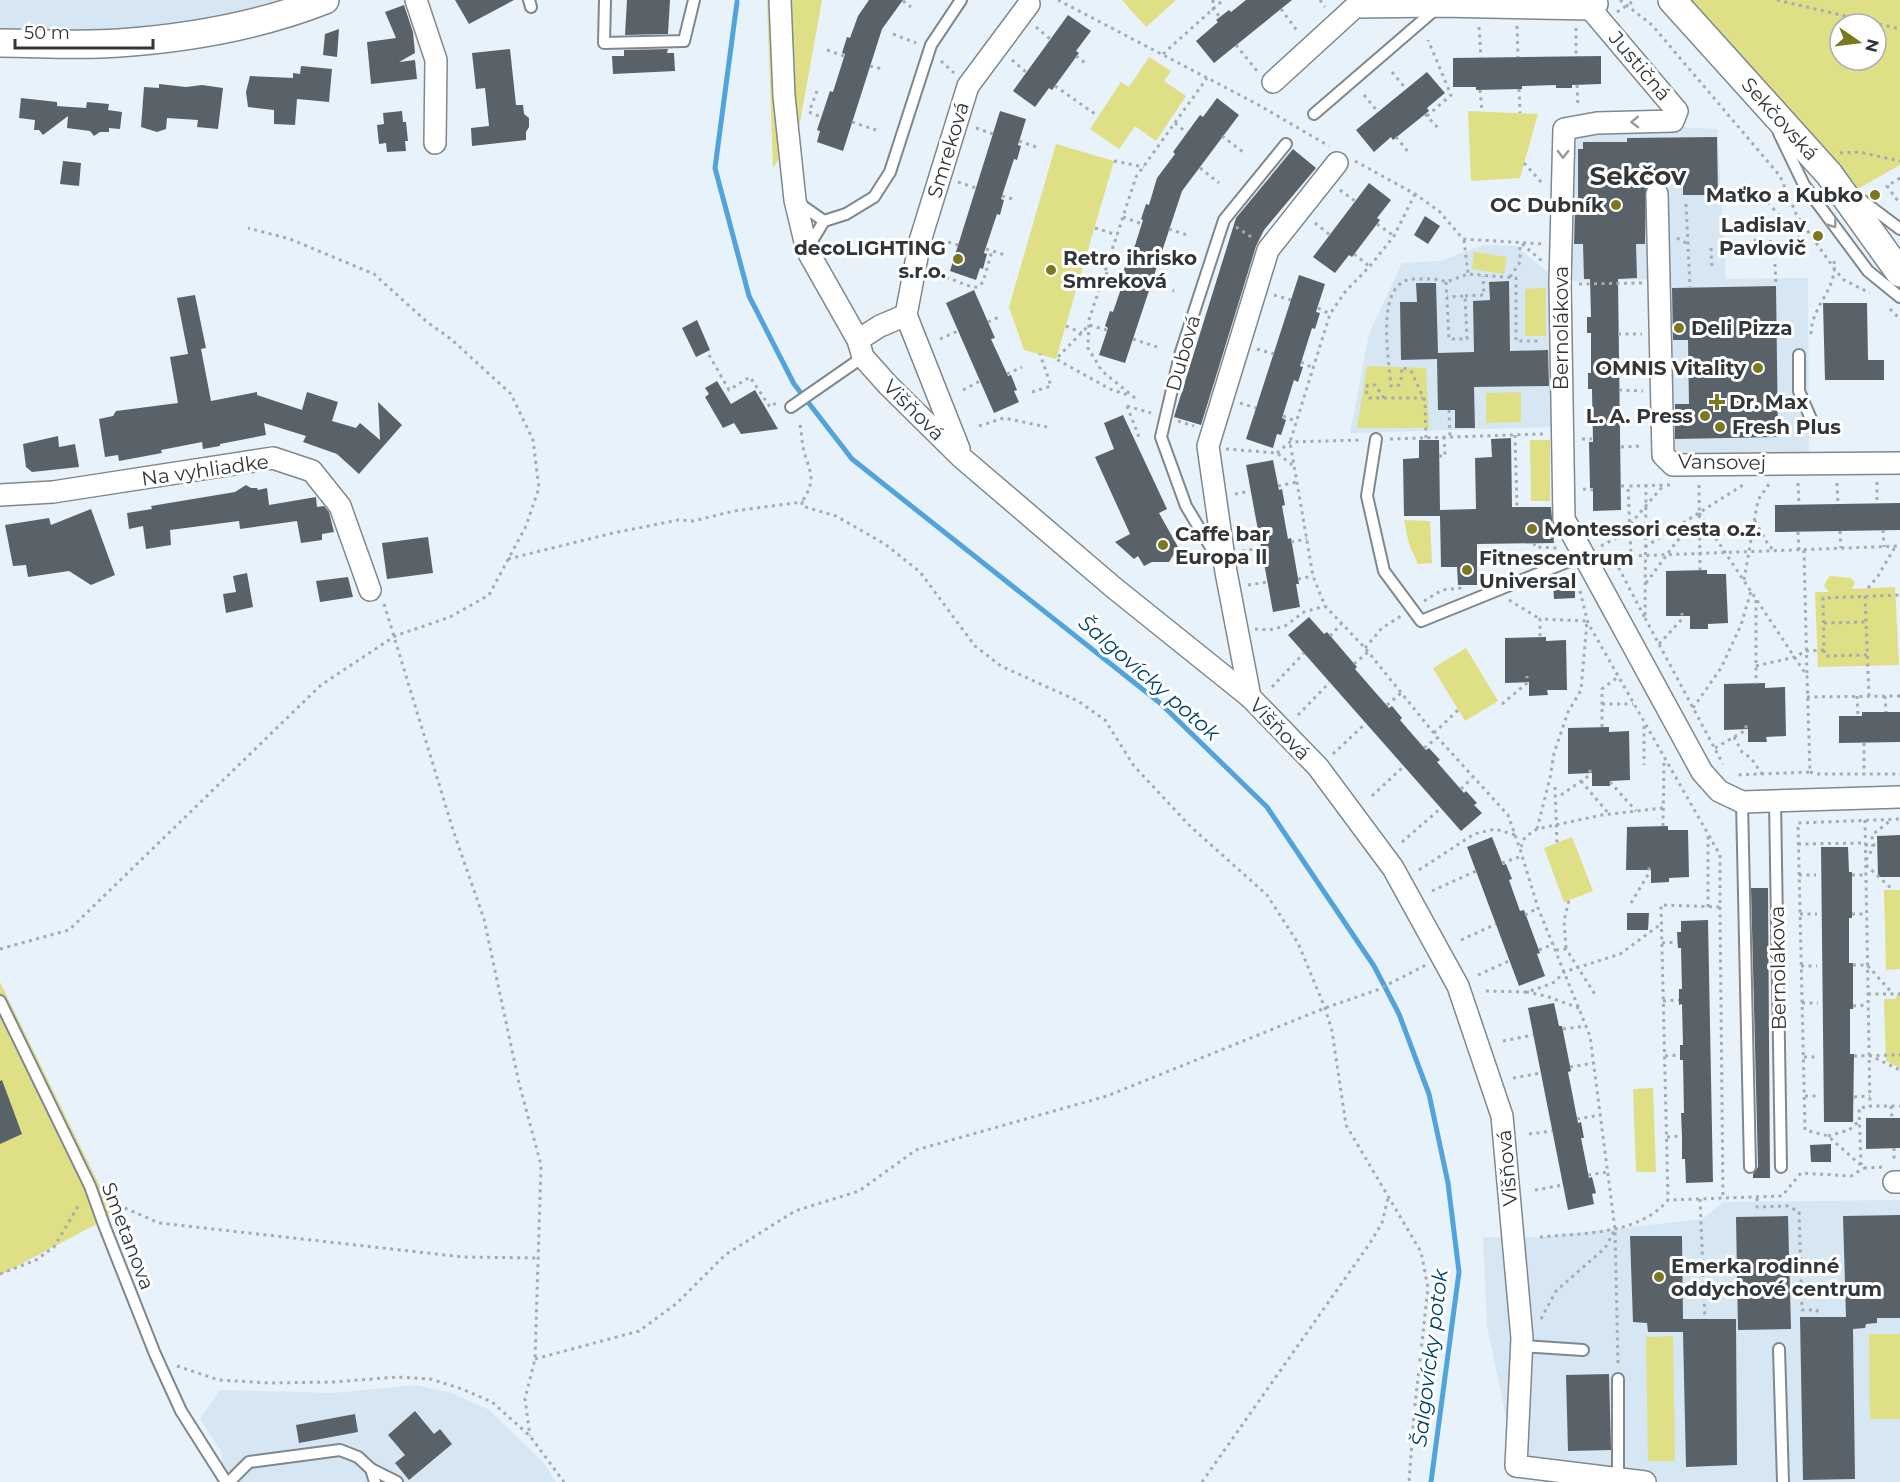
<svg xmlns="http://www.w3.org/2000/svg" width="1900" height="1482" font-family="Montserrat,sans-serif">
	<style>
		.built { fill: #d6e6f3 }
		.green { fill: #dfdf85; fill-rule: evenodd }
		.lines { fill: none; stroke-linecap: round; stroke-linejoin: round }
		.stream { stroke: #52a3db; stroke-width: 5 }
		.building { fill: #5a6269 }
		.service-casing { stroke: #7f888f; stroke-width: 14 }
		.minor-casing { stroke: #7f888f; stroke-width: 24 }
		.tertiary-casing { stroke: #7f888f; stroke-width: 30 }
		.path { stroke: #a4acb2; stroke-width: 3; stroke-dasharray: 3 4.5; stroke-linecap: butt }
		.service { stroke: #fff; stroke-width: 10 }
		.minor { stroke: #fff; stroke-width: 21 }
		.tertiary { stroke: #fff; stroke-width: 27 }
		.oneway { stroke: #989a9c }
		.poi-dot { fill: #7b7920; stroke: #fff; stroke-width: 2 }
		.labels { text-anchor: middle; stroke-width: 6; stroke-linejoin: round; paint-order: stroke }
		.street-label { font-size: 20px; fill: #323639; stroke: #fff }
		.poi-label { font-size: 20px; font-weight: bold; fill: #323639; stroke: #fff; text-anchor: start }
		.water-label { font-size: 21px; font-style: italic; fill: #004469; stroke: #fff }
		.district-label { font-size: 26px; font-weight: bold; fill: #323639; stroke: #fff }
	</style>
	<rect width="100%" height="100%" fill="#e8f2fa"/>
	<g class="built">
		<path d="M0,0H325L292,13L0,42Z"/>
		<path d="M1597,123L1717,129L1726,279L1808,278L1809,470L1658,469L1654,279L1560,282L1564,129Z"/>
		<path d="M1483,245L1516,246L1549,273L1553,427L1350,433L1369,334L1402,263L1440,261Z"/>
		<path d="M1900,1200V1482H1645L1516,1466L1487,1325L1483,1237H1540L1703,1219L1723,1202Z"/>
		<path d="M416,1385L452,1393L489,1410L543,1462L556,1482H221L222,1453L200,1419L220,1390L334,1393Z"/>
	</g>
	<g class="green">
		<path d="M767,0H822L799,128L773,168Z"/>
		<path d="M1122,0H1176L1146,27Z"/>
		<path d="M1669,0H1900V165L1847,195ZM1840,24H1876V60H1840Z"/>
		<path d="M1149,57L1171,71L1164,81L1186,96L1156,141L1135,126L1119,149L1090,129L1121,82L1129,87Z"/>
		<path d="M1468,111L1538,114L1520,178L1471,181Z"/>
		<path d="M1056,144L1114,161L1056,359L1024,350L1009,307Z"/>
		<path d="M1474,252L1507,257L1504,274L1472,269Z"/>
		<path d="M1546,288V336H1525V289Z"/>
		<path d="M1367,366L1426,368L1429,428H1357Z"/>
		<path d="M1521,392V422L1486,423V393Z"/>
		<path d="M1530,440H1550V501H1531Z"/>
		<path d="M1404,520L1430,521L1432,563L1418,564L1409,544Z"/>
		<path d="M1830,576L1851,578L1855,582L1852,589L1895,587L1899,665L1818,667L1815,592H1829L1824,586L1826,581Z"/>
		<path d="M1466,648L1498,701L1465,721L1433,668Z"/>
		<path d="M1572,837L1593,891L1564,902L1544,848Z"/>
		<path d="M1884,890H1900V969L1886,970Z"/>
		<path d="M0,982L114,1215L0,1275Z"/>
		<path d="M1897,994H1900V1068L1886,1061L1884,999H1896Z"/>
		<path d="M1653,1088L1656,1172H1636L1633,1089Z"/>
		<path d="M1869,1334H1900V1419H1870Z"/>
		<path d="M1673,1336L1675,1461H1648L1646,1337Z"/>
	</g>
	<g class="lines">
		<path class="stream" d="M737,2L715,168L749,296L794,384L852,459L1160,703L1267,807L1374,966L1399,1014L1429,1094L1448,1183L1459,1272L1431,1482"/>
	</g>
	<g class="building">
		<path d="M455,0H514L469,24Z"/>
		<path d="M627,0H670L668,34L625,35Z"/>
		<path d="M869,0H903L882,29L843,151L817,142L820,131L817,130L830,91L833,92L845,54L842,53L847,37L850,38L858,16Z"/>
		<path d="M1246,0H1292L1214,63L1196,41L1218,22L1216,20L1229,10L1231,12Z"/>
		<path d="M404,5L413,32L415,53L399,62L415,60L417,79L371,84L367,42L396,38L385,12Z"/>
		<path d="M1068,15L1091,31L1076,51L1079,53L1052,90L1049,88L1035,107L1013,91Z"/>
		<path d="M339,29L337,57L323,55L325,34Z"/>
		<path d="M510,49L516,105H523L524,114L529,118V127L526,132V140L472,146L471,128L489,126L485,88L476,89L472,53Z"/>
		<path d="M668,49L667,53H674L675,71L613,74L612,56H624V50Z"/>
		<path d="M1601,56V84L1572,85V88H1556V85L1522,86V89L1476,90V87H1453V58Z"/>
		<path d="M301,66L332,69L329,102L297,99L295,125L274,124V110L248,107L246,92L250,76L293,78V73L300,74Z"/>
		<path d="M1427,72L1445,93L1427,108L1429,111L1393,140L1391,137L1374,152L1356,130Z"/>
		<path d="M159,84L186,87L202,85L223,88L218,129L197,127L198,120L167,118L166,129L157,132L141,127L144,87L159,88Z"/>
		<path d="M21,98L57,102V106L86,108L87,102L109,104L108,110L122,112L120,129L109,128V132H100L94,136L90,131L67,128L68,116L43,135L39,130H34L35,120L19,118Z"/>
		<path d="M1217,98L1239,115L1182,191L1125,363L1099,355L1108,328L1105,326L1110,311L1113,312L1126,274L1123,273L1128,257L1131,258L1143,220L1141,219L1146,204L1149,205L1157,178L1175,154L1173,152L1200,115L1203,117Z"/>
		<path d="M402,111L403,122H406L408,141H405L406,151L387,152L386,143L379,144L377,125L384,124L383,113Z"/>
		<path d="M1000,111L1026,119L1018,145L1021,146L1017,160L1014,159L1001,199L1004,200L1000,215L997,214L984,253L987,254L983,269L980,268L976,280L950,271Z"/>
		<path d="M1717,137L1718,195H1683V178H1653V182L1646,188L1645,244H1636L1637,278L1618,279L1621,510L1593,511V488H1590L1589,442H1593L1592,389H1588V373H1591V333H1587V317H1591L1590,279H1584L1583,244H1574L1575,210H1578V149H1583V142H1627V138Z"/>
		<path d="M1293,149L1316,168L1264,230L1256,246L1201,425L1174,417L1236,218Z"/>
		<path d="M63,161L81,163L79,186L60,184Z"/>
		<path d="M1369,183L1391,200L1377,218L1380,220L1352,257L1349,255L1335,273L1313,257Z"/>
		<path d="M1425,216L1440,226L1428,244L1414,235Z"/>
		<path d="M1299,275L1325,284L1316,312L1320,313L1315,329L1312,328L1300,366L1303,367L1298,382L1294,380L1282,418L1286,420L1281,435L1277,434L1273,448L1246,439Z"/>
		<path d="M1509,281L1510,351L1548,350L1549,386L1474,387L1475,428H1455V410H1438L1437,359L1401,360L1400,302H1417L1416,283H1436L1438,353L1474,352L1473,301L1490,300L1489,282Z"/>
		<path d="M1776,286L1778,437L1675,439V404H1689L1688,340H1673L1672,288Z"/>
		<path d="M974,290L995,338L991,339L1008,376L1011,375L1017,390L1014,391L1019,402L994,413L946,303Z"/>
		<path d="M195,295L206,348L201,349L211,401L257,392V395L302,410L307,392L338,402L332,421L356,428L360,423L380,440L378,402L402,425L359,474L337,454L303,442L306,436L264,423L266,435L220,444V446L203,449L202,442L161,450L162,453L119,461L118,455L105,457L99,419L113,416L116,411L178,403L170,357L188,354L177,298Z"/>
		<path d="M1823,303H1867L1868,360H1884V380H1825Z"/>
		<path d="M697,320L710,350L696,357L682,328Z"/>
		<path d="M717,381L731,404L755,390L778,429L741,434L734,423L723,428L705,397L709,394L705,388Z"/>
		<path d="M1123,415L1167,509L1159,513L1178,547L1169,562H1152L1144,566L1138,556L1134,559L1115,542L1130,534L1095,457L1114,449L1104,423Z"/>
		<path d="M58,436L59,447L75,444L79,467L32,472L26,467L23,444Z"/>
		<path d="M1511,438L1512,507H1551L1554,543L1477,544V585H1458L1457,567H1441L1440,516H1404L1403,459L1419,458V440H1439L1440,510L1476,509L1475,458L1492,457L1491,439Z"/>
		<path d="M1273,460L1279,490L1282,489L1285,505L1282,506L1288,539L1291,538L1299,584H1296L1300,607L1273,612L1246,465Z"/>
		<path d="M246,485L251,488H257L258,490L267,488L269,505L316,497L317,507L324,506L329,512L334,532L322,534V540L301,543L297,521L240,529L239,521L170,530L171,545L146,549L143,526L129,529L127,513L152,509L151,506L235,492Z"/>
		<path d="M1900,503V530L1775,532V505Z"/>
		<path d="M91,509L115,575L91,585L69,571L28,577L26,565L13,566L5,525L49,518L51,525Z"/>
		<path d="M428,537L433,573L387,579L382,543Z"/>
		<path d="M1707,570V574H1726L1728,623L1708,624V629H1690V616H1666V571Z"/>
		<path d="M247,573L253,607L226,613L223,594L236,592L233,576Z"/>
		<path d="M348,577L353,597L320,602L316,581Z"/>
		<path d="M1553,582H1575V598L1554,599Z"/>
		<path d="M1309,617L1324,634L1327,632L1357,667L1355,669L1389,708L1392,706L1402,718L1400,720L1426,750L1429,748L1440,760L1437,762L1464,793L1466,791L1477,803L1474,805L1482,813L1461,831L1288,635Z"/>
		<path d="M1546,637V641L1566,640L1567,690H1547L1548,695L1529,696V682L1505,683V638Z"/>
		<path d="M1765,683V688L1785,687L1786,736L1766,737L1767,742H1748V729L1724,730V684Z"/>
		<path d="M1862,712H1900V742L1839,743V716H1862Z"/>
		<path d="M1609,727V732L1629,731L1630,780L1610,781V786H1592V773L1568,774V728Z"/>
		<path d="M1668,826V830H1688L1689,877L1669,878V882L1651,883V870H1626L1627,827Z"/>
		<path d="M1900,835V877H1878L1877,836Z"/>
		<path d="M1492,837L1503,865L1506,864L1512,879L1509,880L1520,911L1524,910L1540,953L1537,954L1545,976L1519,986L1467,847Z"/>
		<path d="M1821,847H1848L1849,872H1852V918H1849V963H1853V1009H1850V1054H1854L1853,1122H1824Z"/>
		<path d="M1751,888H1768L1770,1178H1753V1174L1758,1167Z"/>
		<path d="M1627,913H1649L1648,930H1627Z"/>
		<path d="M1708,920L1713,1182L1686,1183L1685,1159H1682V1136L1681,1113H1684L1683,1060H1680V1045H1683L1682,1004L1679,1005V989H1682L1681,948H1678L1677,932H1681V921Z"/>
		<path d="M1554,1003L1559,1026H1562L1571,1071L1568,1072L1578,1123L1581,1122L1584,1138H1581L1589,1178L1592,1177L1596,1193L1592,1194L1594,1204L1568,1210L1528,1008Z"/>
		<path d="M2,1080L22,1134L0,1144V1081Z"/>
		<path d="M1866,1118H1900V1148L1866,1149Z"/>
		<path d="M1831,1144V1162H1811L1810,1145Z"/>
		<path d="M1900,1215V1318H1877V1323L1866,1324L1865,1328L1853,1329L1855,1479L1803,1480L1800,1317H1846L1843,1216Z"/>
		<path d="M1788,1216L1791,1329L1738,1330L1736,1217Z"/>
		<path d="M1630,1236H1682L1683,1319H1736L1737,1465L1686,1467L1683,1332H1648L1647,1323L1633,1322Z"/>
		<path d="M1609,1374L1611,1450L1568,1451L1566,1375Z"/>
		<path d="M415,1411L434,1434L440,1429L452,1444L409,1480L395,1463L405,1455L388,1435Z"/>
		<path d="M355,1414L358,1432L299,1443L296,1425Z"/>
	</g>
	<g class="lines">
		<defs>
			<g id="service">
				<path d="M529,0L531,7"/>
				<path d="M605,0L604,43L684,41L694,0"/>
				<path d="M1314,114L1437,8"/>
				<path d="M1779,133L1804,185L1868,271L1900,297"/>
				<path d="M1855,195L1900,229"/>
				<path d="M797,202L824,221"/>
				<path d="M807,249L824,221L846,214L874,197L890,172L931,45L961,0"/>
				<path d="M1799,355V391L1811,419"/>
				<path d="M791,407L863,357"/>
				<path d="M1376,439L1367,496L1384,571L1421,621L1584,555"/>
				<path d="M1219,561L1186,506L1161,437L1180,355L1224,220L1286,144"/>
				<path d="M1775,801L1781,1167"/>
				<path d="M1742,802L1750,1167"/>
				<path d="M0,1001L90,1186L104,1225L155,1354L181,1411L226,1482"/>
				<path d="M1522,1346L1583,1350"/>
				<path d="M1779,1349L1783,1482"/>
				<path d="M1618,1379V1479"/>
				<path d="M371,1469L397,1482"/>
				<path d="M229,1482L249,1462L340,1450L358,1457L371,1469L375,1482"/>
			</g>
			<g id="minor">
				<path d="M416,0L436,60L435,143"/>
				<path d="M780,0L784,96L795,200L807,250L858,340L863,357L888,385L962,458L1113,587L1250,697L1318,767L1393,868L1458,986L1502,1116L1522,1338L1516,1466L1645,1482"/>
				<path d="M1583,0L1677,111L1673,121L1597,123L1564,129L1560,282L1564,519L1702,772L1719,791L1742,802L1900,797"/>
				<path d="M1273,82L1355,7L1440,6L1592,9L1597,4"/>
				<path d="M1657,194L1663,455L1673,465L1900,463"/>
				<path d="M858,340L880,326L906,315"/>
				<path d="M959,449L906,315L920,241L968,86L1029,4"/>
				<path d="M0,495L53,492L273,458L312,471L340,506L370,590"/>
				<path d="M1250,697L1226,572L1208,446L1268,250L1337,163"/>
				<path d="M1894,1182H1900"/>
			</g>
			<g id="tertiary">
				<path d="M1672,0L1829,174L1900,273"/>
				<path d="M0,43C39,43 80,46 119,43C190,38 259,26 325,0"/>
			</g>
		</defs>
		<use href="#service" class="service-casing"/>
		<use href="#minor" class="minor-casing"/>
		<use href="#tertiary" class="tertiary-casing"/>
		<g class="path">
			<path d="M1058,0L1257,104L1329,146"/>
			<path d="M1213,0V9L1220,17"/>
			<path d="M1320,0L1325,7"/>
			<path d="M1620,0L1652,25L1780,176L1797,216L1836,271L1844,280L1870,293"/>
			<path d="M1777,0L1900,29"/>
			<path d="M903,1L911,7"/>
			<path d="M1281,9L1298,32"/>
			<path d="M1617,12L1635,0"/>
			<path d="M1517,26L1518,57"/>
			<path d="M1036,27L1050,39"/>
			<path d="M1479,27L1481,58"/>
			<path d="M1576,28V56"/>
			<path d="M893,34L916,43"/>
			<path d="M1236,45L1257,71"/>
			<path d="M827,50L844,56"/>
			<path d="M1163,54L1223,0"/>
			<path d="M1076,56L1088,65"/>
			<path d="M1012,60L1026,72"/>
			<path d="M941,61L954,73"/>
			<path d="M870,66L882,69"/>
			<path d="M1392,72L1406,89"/>
			<path d="M1577,85L1578,107"/>
			<path d="M1055,86L1098,116"/>
			<path d="M1519,89L1520,113"/>
			<path d="M1480,90L1482,112"/>
			<path d="M817,91L809,112L821,117"/>
			<path d="M1364,95L1378,112"/>
			<path d="M1425,114L1440,130"/>
			<path d="M1427,116L1451,95L1428,40"/>
			<path d="M852,122L876,130"/>
			<path d="M1175,123L1187,133"/>
			<path d="M976,128L993,134"/>
			<path d="M1222,136L1243,152"/>
			<path d="M1396,137L1410,154"/>
			<path d="M1019,141L1036,147"/>
			<path d="M1840,153L1859,152L1900,161"/>
			<path d="M1114,161L1144,167"/>
			<path d="M1355,161L1415,194L1439,211L1463,239L1544,244"/>
			<path d="M1524,163L1543,184"/>
			<path d="M1200,168L1219,183"/>
			<path d="M1900,178L1887,186L1900,204"/>
			<path d="M958,182L976,188"/>
			<path d="M1340,190L1355,201"/>
			<path d="M1758,191L1805,245"/>
			<path d="M1415,194L1394,236L1370,266L1345,292L1330,314L1290,442L1313,576L1325,606L1365,648L1437,737L1508,815L1520,849L1538,908L1590,1036L1615,1229L1618,1365"/>
			<path d="M1002,196L1016,200"/>
			<path d="M1686,204L1690,287"/>
			<path d="M1123,217L1142,224"/>
			<path d="M1315,223L1330,235"/>
			<path d="M1377,224L1394,236"/>
			<path d="M1236,227L1253,238"/>
			<path d="M1095,228L1117,235"/>
			<path d="M1169,229L1190,236"/>
			<path d="M1677,238L1688,244"/>
			<path d="M941,240L958,245"/>
			<path d="M1464,240L1468,274"/>
			<path d="M1754,240L1805,245"/>
			<path d="M1522,244L1542,261"/>
			<path d="M1711,248L1712,268"/>
			<path d="M986,249L1005,255"/>
			<path d="M1354,254L1369,266"/>
			<path d="M1775,264L1776,286"/>
			<path d="M932,272L972,287H978L983,282L992,251"/>
			<path d="M1105,273L1124,279"/>
			<path d="M1510,277L1520,262V243"/>
			<path d="M1446,282L1449,339H1467L1465,296L1447,297"/>
			<path d="M1151,284L1174,291"/>
			<path d="M1579,284L1642,283"/>
			<path d="M1274,295L1291,300"/>
			<path d="M1465,296L1484,295L1483,276"/>
			<path d="M1318,308L1330,314"/>
			<path d="M1890,309L1900,319"/>
			<path d="M988,322L1001,316"/>
			<path d="M1066,326L1082,333"/>
			<path d="M1107,330L1089,325L1056,359L1110,389L1131,396"/>
			<path d="M1618,334H1642"/>
			<path d="M1811,334C1811,306 1838,289 1834,261"/>
			<path d="M940,339L958,331"/>
			<path d="M1133,339L1157,347"/>
			<path d="M1257,349L1274,354"/>
			<path d="M709,355L729,390L750,377L770,407L779,401"/>
			<path d="M1301,362L1313,368"/>
			<path d="M1007,374L1022,367"/>
			<path d="M963,390L980,381"/>
			<path d="M1619,390L1643,391"/>
			<path d="M1032,392L1051,386L1040,354"/>
			<path d="M1135,398L1102,371L1088,348L1089,320L1136,177L1207,78"/>
			<path d="M1384,398L1375,385H1368L1365,389L1369,398H1423"/>
			<path d="M1240,403L1256,408"/>
			<path d="M1127,406L1151,413"/>
			<path d="M1127,406L1139,437"/>
			<path d="M1449,410L1450,437"/>
			<path d="M1283,416L1297,422"/>
			<path d="M1178,421L1194,426"/>
			<path d="M800,425C802,435 802,446 805,455C812,476 815,481 802,502"/>
			<path d="M979,426L1004,418L1047,427"/>
			<path d="M1515,435L1517,507"/>
			<path d="M1426,438L1425,401L1411,371L1402,367L1401,380L1399,385L1391,386C1389,361 1379,305 1398,286C1404,279 1411,279 1419,279C1429,279 1438,278 1446,282L1468,274L1516,278V341H1541"/>
			<path d="M1390,439L1543,434"/>
			<path d="M1582,439H1592"/>
			<path d="M1621,447L1643,446"/>
			<path d="M1226,449L1277,453L1295,467"/>
			<path d="M1277,453L1290,442L1363,440"/>
			<path d="M1439,456H1445L1444,437"/>
			<path d="M1877,482V504"/>
			<path d="M1798,483L1799,505"/>
			<path d="M1837,483L1838,504"/>
			<path d="M1670,485L1628,486L1631,556L1900,546"/>
			<path d="M1699,485L1700,570"/>
			<path d="M1278,486L1297,482"/>
			<path d="M1621,486H1628"/>
			<path d="M1583,489L1593,490"/>
			<path d="M1235,494L1250,491"/>
			<path d="M1699,513L1807,676L1810,772L1734,775"/>
			<path d="M1755,521L1769,546L1774,550"/>
			<path d="M1883,530L1884,547"/>
			<path d="M1840,531L1841,548"/>
			<path d="M1798,532L1799,550"/>
			<path d="M1291,542L1307,539"/>
			<path d="M1534,543L1535,547L1559,548"/>
			<path d="M1601,546L1620,536L1663,486"/>
			<path d="M1645,547L1743,485"/>
			<path d="M1804,550L1807,674"/>
			<path d="M1242,551L1261,548"/>
			<path d="M1631,556L1613,557L1645,618L1646,486"/>
			<path d="M508,559L613,533L678,520L693,521L734,511L802,502V506L836,516L885,544L920,572L975,646L1001,666L1078,701L1105,720L1134,766L1189,825L1267,895L1298,943L1325,1008L1332,1031L1346,1125L1421,1252L1428,1288L1414,1414L1409,1482"/>
			<path d="M1298,579L1313,576"/>
			<path d="M1744,580L1758,500L1769,484"/>
			<path d="M1646,583L1677,541L1698,523"/>
			<path d="M1248,585L1267,582"/>
			<path d="M1868,588L1878,576L1895,547"/>
			<path d="M1580,591L1588,623L1720,855V907L1661,905L1668,1200"/>
			<path d="M1865,596L1869,696"/>
			<path d="M1509,600L1540,619"/>
			<path d="M1756,600V684"/>
			<path d="M1424,601L1442,590L1462,588"/>
			<path d="M384,604L454,833L484,919L519,1083L541,1165L535,1359L525,1399L530,1436"/>
			<path d="M1645,618L1723,764"/>
			<path d="M1824,623L1866,622"/>
			<path d="M1255,629L1269,630L1285,626L1304,612L1325,606"/>
			<path d="M1330,636L1341,624"/>
			<path d="M1659,644L1682,619V613"/>
			<path d="M1365,648L1382,628L1401,616"/>
			<path d="M1824,650L1825,656L1867,655"/>
			<path d="M1354,664L1368,652"/>
			<path d="M1756,666L1795,657L1806,651L1824,650L1823,598L1900,595"/>
			<path d="M1272,687L1304,653"/>
			<path d="M1857,696L1858,716"/>
			<path d="M1885,696L1886,712"/>
			<path d="M1807,697L1900,696"/>
			<path d="M1502,704L1527,683V676"/>
			<path d="M1602,704H1633"/>
			<path d="M1387,705L1401,693"/>
			<path d="M1693,708L1721,668L1741,625L1751,591"/>
			<path d="M1298,715L1330,682"/>
			<path d="M1644,726V765"/>
			<path d="M1602,727V689L1618,677"/>
			<path d="M1434,733L1458,710"/>
			<path d="M1734,737L1742,752L1751,758L1762,774"/>
			<path d="M1864,743V774"/>
			<path d="M1424,748L1437,738"/>
			<path d="M1715,748L1746,730V723"/>
			<path d="M1333,754L1366,723"/>
			<path d="M1810,772L1818,774H1900"/>
			<path d="M1581,781L1609,814"/>
			<path d="M1610,782L1636,811"/>
			<path d="M1555,787L1557,843"/>
			<path d="M1461,789L1472,778"/>
			<path d="M1561,795L1590,775V767"/>
			<path d="M1372,796L1404,766"/>
			<path d="M1865,820L1870,1106H1900"/>
			<path d="M1663,826L1664,762"/>
			<path d="M1537,829L1550,778L1554,753L1568,712L1581,690L1587,621L1540,619V637"/>
			<path d="M1402,842L1441,808"/>
			<path d="M1798,844L1865,843"/>
			<path d="M1865,845H1877"/>
			<path d="M1521,847L1525,837L1537,829L1602,815L1663,808"/>
			<path d="M1866,860L1873,848L1872,835L1891,820"/>
			<path d="M1502,863L1522,856"/>
			<path d="M1866,865L1893,890"/>
			<path d="M1419,870L1474,834L1495,829L1515,835"/>
			<path d="M1799,875H1816"/>
			<path d="M1852,875H1865"/>
			<path d="M1432,891L1476,871"/>
			<path d="M1631,903L1649,873V867"/>
			<path d="M1708,907V836"/>
			<path d="M1720,907L1723,1199"/>
			<path d="M1800,914H1817"/>
			<path d="M1852,914H1866"/>
			<path d="M1525,915L1538,908"/>
			<path d="M1461,940L1496,924"/>
			<path d="M1662,943L1678,942"/>
			<path d="M1566,948L1564,921L1569,900"/>
			<path d="M0,949L69,930L321,685L395,636L450,617L489,595L526,526L539,488L533,440L511,394L451,339L427,322L374,274L290,239L248,228"/>
			<path d="M1539,950L1554,944"/>
			<path d="M1556,950L1566,949L1596,996"/>
			<path d="M1853,965H1867L1893,994"/>
			<path d="M1801,966H1817"/>
			<path d="M1478,975L1509,961"/>
			<path d="M1486,991L1527,992L1542,987L1555,982L1564,972L1620,954L1661,924"/>
			<path d="M1526,992L1546,996L1579,1008"/>
			<path d="M1868,994H1900"/>
			<path d="M1663,1001L1679,1000"/>
			<path d="M1802,1003H1818"/>
			<path d="M1853,1006L1868,1005"/>
			<path d="M1563,1029L1586,1026"/>
			<path d="M1503,1041L1533,1035"/>
			<path d="M1869,1055L1900,1070"/>
			<path d="M1665,1056L1680,1055"/>
			<path d="M1854,1056L1900,1055"/>
			<path d="M1804,1057H1818"/>
			<path d="M1570,1067L1593,1063"/>
			<path d="M1513,1078L1541,1073"/>
			<path d="M1805,1096H1819"/>
			<path d="M1854,1097L1870,1096"/>
			<path d="M1891,1106L1892,1118"/>
			<path d="M1577,1119L1600,1115"/>
			<path d="M1529,1134L1552,1131"/>
			<path d="M1828,1136L1849,1130L1859,1121"/>
			<path d="M1667,1137L1682,1136"/>
			<path d="M1894,1148V1162"/>
			<path d="M1861,1165L1859,1108L1870,1106"/>
			<path d="M1882,1167L1864,1168L1828,1136L1805,1130L1798,823L1900,819"/>
			<path d="M1588,1175L1608,1172"/>
			<path d="M1535,1190L1563,1185"/>
			<path d="M1757,1198V1207L1788,1206L1799,1212L1802,1310H1817V1317"/>
			<path d="M1700,1199L1705,1319"/>
			<path d="M111,1202L159,1223L463,1257L538,1258"/>
			<path d="M1540,1237C1582,1233 1639,1235 1668,1200L1782,1196L1801,1173L1851,1176L1864,1168"/>
			<path d="M0,1274L36,1260L54,1247L80,1203"/>
			<path d="M1790,1293H1802"/>
			<path d="M1683,1294H1703"/>
			<path d="M1541,1319L1556,1291L1605,1248L1615,1230"/>
			<path d="M535,1359L639,1331L676,1304L725,1255L795,1211L859,1191L916,1150L1107,1096L1325,1008L1377,990L1426,965"/>
			<path d="M177,1366L219,1380L270,1383L333,1382L397,1377L431,1379L462,1389L492,1402L530,1436L564,1482"/>
			<path d="M1202,1482L1370,1243L1382,1223L1388,1198"/>
		</g>
		<use href="#service" class="service"/>
		<use href="#minor" class="minor"/>
		<use href="#tertiary" class="tertiary"/>
	</g>
	<defs><path id="oneway-chevron" d="M-2-3.5L2.5 0L-2 3.5" fill="none" stroke-width="1.6" stroke-linecap="round" stroke-linejoin="round" transform="scale(1.5)"/></defs>
	<g class="oneway">
		<use href="#oneway-chevron" transform="translate(1635 122) rotate(179)"/>
		<use href="#oneway-chevron" transform="translate(1563 154) rotate(91)"/>
		<use href="#oneway-chevron" transform="translate(1833 224) rotate(53)"/>
	</g>
	<g class="poi-dot">
		<circle cx="1875" cy="195" r="6"/>
		<circle cx="1616" cy="205" r="6"/>
		<circle cx="1818" cy="236" r="6"/>
		<circle cx="958" cy="259" r="6"/>
		<circle cx="1051" cy="270" r="6"/>
		<circle cx="1679" cy="328" r="6"/>
		<circle cx="1758" cy="368" r="6"/>
		<path d="M1714 393h6v6h6v6h-6v6h-6v-6h-6v-6h6z"/>
		<circle cx="1705" cy="416" r="6"/>
		<circle cx="1720" cy="427" r="6"/>
		<circle cx="1532" cy="529" r="6"/>
		<circle cx="1163" cy="545" r="6"/>
		<circle cx="1467" cy="570" r="6"/>
		<circle cx="1659" cy="1277" r="6"/>
	</g>
	<g class="labels">
		<g class="street-label">
			<text transform="translate(1640 66) rotate(50)" y="7">Justičná</text>
			<text transform="translate(1780 119) rotate(48)" y="7">Sekčovská</text>
			<text transform="translate(948 150) rotate(-73)" y="7">Smreková</text>
			<text transform="translate(1561 328) rotate(-90)" y="7">Bernolákova</text>
			<text transform="translate(1183 353) rotate(-74)" y="7">Dubová</text>
			<text transform="translate(914 410) rotate(45)" y="7">Višňová</text>
			<text transform="translate(1722 462) rotate(1)" y="7">Vansovej</text>
			<text transform="translate(205 470) rotate(-8)" y="7">Na vyhliadke</text>
			<text transform="translate(1280 729) rotate(46)" y="7">Višňová</text>
			<text transform="translate(1778 968) rotate(-91)" y="7">Bernolákova</text>
			<text transform="translate(1507 1168) rotate(-95)" y="7">Višňová</text>
			<text transform="translate(128 1236) rotate(69)" y="7">Smetanova</text>
		</g>
		<g class="poi-label">
			<text x="1863" y="202" text-anchor="end">Maťko a Kubko</text>
			<text x="1604" y="212" text-anchor="end">OC Dubník</text>
			<text x="1806" y="232" text-anchor="end">Ladislav<tspan x="1806" dy="23">Pavlovič</tspan></text>
			<text x="946" y="255" text-anchor="end">decoLIGHTING<tspan x="946" dy="23">s.r.o.</tspan></text>
			<text x="1063" y="265">Retro ihrisko<tspan x="1063" dy="23">Smreková</tspan></text>
			<text x="1691" y="335">Deli Pizza</text>
			<text x="1746" y="375" text-anchor="end">OMNIS Vitality</text>
			<text x="1729" y="409">Dr. Max</text>
			<text x="1693" y="423" text-anchor="end">L. A. Press</text>
			<text x="1732" y="434">Fresh Plus</text>
			<text x="1544" y="536">Montessori cesta o.z.</text>
			<text x="1175" y="541">Caffe bar<tspan x="1175" dy="23">Europa ll</tspan></text>
			<text x="1479" y="565">Fitnescentrum<tspan x="1479" dy="23">Universal</tspan></text>
			<text x="1671" y="1273">Emerka rodinné<tspan x="1671" dy="23">oddychové centrum</tspan></text>
		</g>
		<g class="water-label">
			<text transform="translate(1149 678) rotate(41)" y="7">Šalgovícky potok</text>
			<text transform="translate(1430 1358) rotate(-83)" y="7">Šalgovícky potok</text>
		</g>
		<g class="district-label">
			<text x="1638" y="185">Sekčov</text>
		</g>
	</g>
	<g transform="translate(1858 42) rotate(104)"><circle r="28" fill="#ffffff" stroke="#adafb0" stroke-width="1.5"/>
	<path d="M0-4.5L10 22L0 15L-10 22Z" fill="#7b7920"/>
	<text y="-9" font-size="16" font-weight="bold" text-anchor="middle" fill="#323639">N</text>
	</g>
	<path d="M15 39v9h138v-9" fill="none" stroke="#323639" stroke-width="3"/>
	<text x="24" y="39" font-size="18" fill="#323639" stroke="#ffffff" stroke-width="4.5" paint-order="stroke">50 m</text>
</svg>
